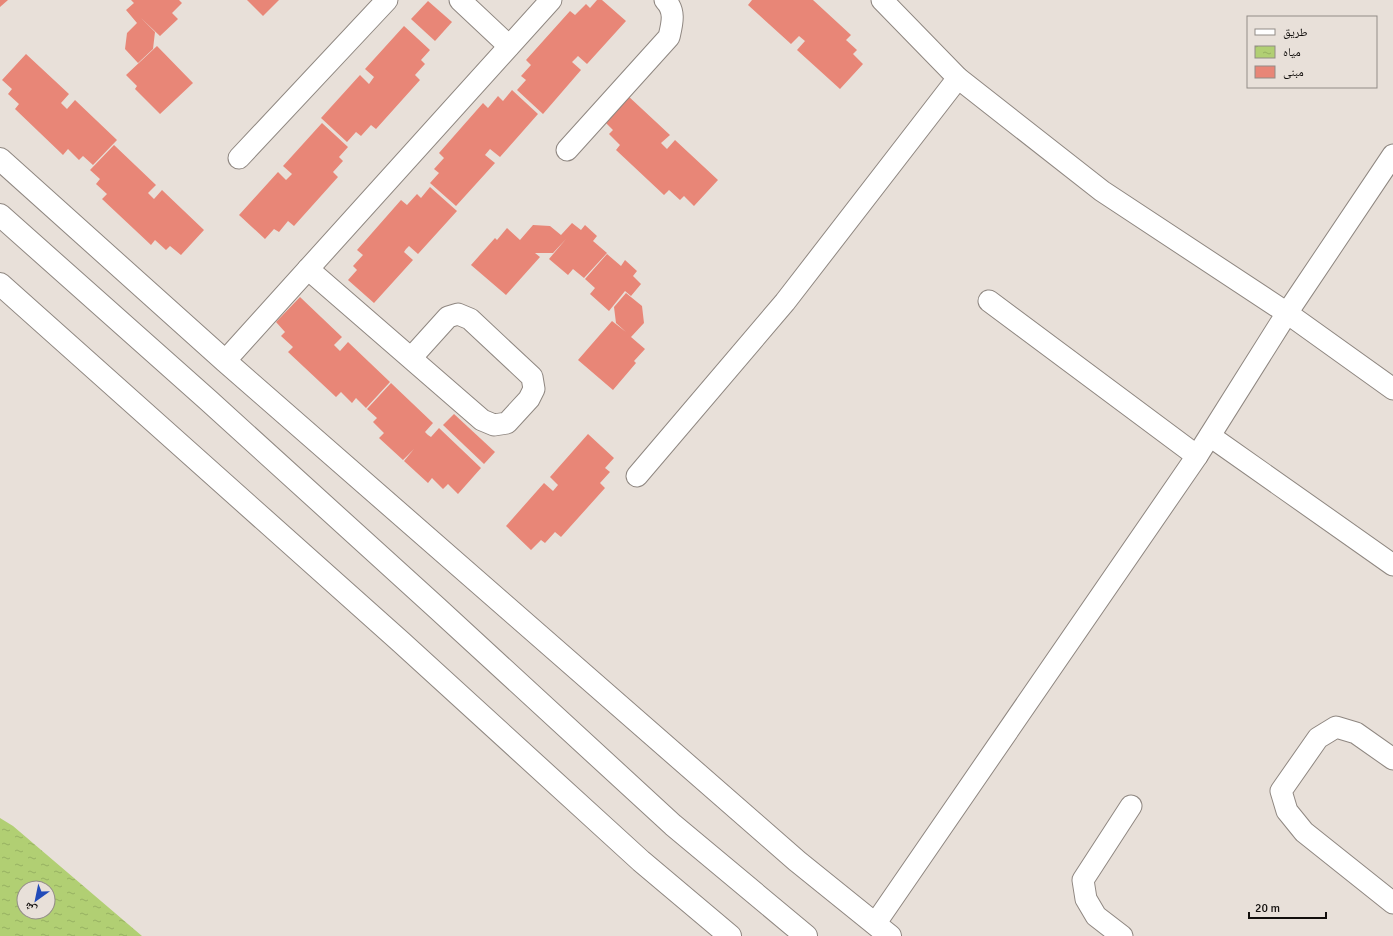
<svg xmlns="http://www.w3.org/2000/svg" width="1393" height="936" font-family="Signika,'Noto Naskh Arabic',sans-serif">
	<style>
		.water { fill: url(#water-ripples); fill-rule: evenodd }
		.building { fill: #e88677 }
		.lines { fill: none; stroke-linecap: round; stroke-linejoin: round }
		.minor-casing { stroke: #8f8781; stroke-width: 23 }
		.tertiary-casing { stroke: #8f8781; stroke-width: 24 }
		.primary-casing { stroke: #8f8781; stroke-width: 24 }
		.minor { stroke: #fff; stroke-width: 21 }
		.tertiary { stroke: #fff; stroke-width: 22 }
		.primary { stroke: #fff; stroke-width: 22 }
	</style>
	<defs>
		<pattern id="water-ripples" width="26" height="14" patternUnits="userSpaceOnUse"><rect width="26" height="14" fill="#b1cf73"/><path d="M2 4q2-2 4 0t4 0M15 11q2-2 4 0t4 0" fill="none" stroke="#97b162"/></pattern>
	</defs>
	<rect width="100%" height="100%" fill="#e8e0d9"/>
	<path class="water" d="M0,818L13,826L142,936H0ZM24,888H48V912H24Z"/>
	<g class="building">
		<path d="M0,0H8L0,7Z"/>
		<path d="M131,0H179L182,3L172,13L178,19L160,36L141,18L155,32L153,49L138,63L125,49L127,33L137,23L126,10L134,3Z"/>
		<path d="M247,0H279L263,16Z"/>
		<path d="M597,0H602L626,21L587,64L578,56L572,62L581,70L543,114L517,90L526,80L521,76L531,65L526,60L570,11L575,15L586,4L590,8Z"/>
		<path d="M752,0H813L851,35L846,40L857,50L853,54L863,64L840,89L797,50L805,41L799,36L791,44L748,5Z"/>
		<path d="M428,1L452,22L435,41L411,19Z"/>
		<path d="M404,26L430,50L421,60L425,64L415,75L420,80L376,129L371,125L361,136L356,132L347,142L321,118L360,75L369,84L374,77L365,69Z"/>
		<path d="M157,46L193,83L160,114L135,89L137,86L126,75Z"/>
		<path d="M26,54L69,94L61,103L67,109L75,100L117,140L93,165L83,156L79,160L68,149L63,155L15,109L19,104L8,94L12,89L2,80Z"/>
		<path d="M512,90L538,114L500,157L490,149L485,155L495,163L456,206L430,183L439,173L434,169L444,158L439,153L483,103L488,108L498,96L503,101Z"/>
		<path d="M627,95L670,135L661,143L667,149L675,140L718,180L694,206L684,196L680,200L669,190L664,195L616,150L620,145L609,134L613,130L603,120Z"/>
		<path d="M322,123L348,147L339,157L343,161L333,172L338,177L294,226L288,221L279,232L274,229L265,239L239,215L278,172L286,180L292,174L283,166Z"/>
		<path d="M114,145L156,185L148,193L154,199L162,190L204,230L181,255L170,246L166,250L155,240L151,245L102,199L107,194L96,184L100,179L90,170Z"/>
		<path d="M430,187L457,211L418,254L409,246L406,249L404,252L413,260L374,303L348,280L357,270L353,266L363,255L357,250L401,200L407,205L417,194L421,198Z"/>
		<path d="M572,223L581,230L585,225L597,236L593,241L607,253L584,278L573,269L568,275L549,259L566,239L553,253H535L540,257L506,295L471,265L495,238L497,240L507,228L520,240L533,225L550,226L561,235Z"/>
		<path d="M607,254L621,266L625,260L637,271L633,276L641,284L631,296L625,291L609,311L590,294L595,288L585,279Z"/>
		<path d="M626,293L642,306L644,323L631,337L645,349L634,361L636,363L613,390L578,360L612,321L626,332L616,323L614,307Z"/>
		<path d="M300,297L342,337L334,345L340,351L348,342L390,382L366,408L356,398L352,403L341,392L336,397L288,352L293,347L281,336L285,332L276,322Z"/>
		<path d="M391,383L433,423L425,432L428,435L431,437L439,428L481,468L458,494L448,484L443,489L432,478L428,483L404,461L414,449L403,460L379,438L384,433L373,422L377,418L367,409Z"/>
		<path d="M454,414L495,452L484,464L443,425Z"/>
		<path d="M588,434L614,458L605,468L610,472L600,483L605,488L561,537L555,532L545,543L541,540L531,550L506,526L544,483L553,491L558,485L550,477Z"/>
	</g>
	<g class="lines">
		<defs>
			<g id="minor">
				<path d="M460,0L509,46"/>
				<path d="M882,0L958,78L1102,191L1287,313L1393,389"/>
				<path d="M567,150L669,37C672,24 676,11 665,0"/>
				<path d="M239,158L387,0"/>
				<path d="M308,269L482,420L494,425L507,423L529,399L534,389L532,377L470,319L458,314L448,317L411,358"/>
				<path d="M989,301L1197,456"/>
				<path d="M225,361L551,0"/>
				<path d="M1210,436L1393,565"/>
				<path d="M637,476L785,302L958,78"/>
				<path d="M1393,759L1356,733L1336,727L1318,738L1281,791L1287,811L1304,832L1393,903"/>
				<path d="M875,924L1197,456L1287,313L1393,155"/>
				<path d="M1122,936L1096,916L1086,899L1083,880L1131,806"/>
			</g>
			<path id="tertiary" d="M0,159L225,361L797,861L890,936"/>
			<g id="primary">
				<path d="M0,215L208,400L437,608L673,825L806,936"/>
				<path d="M0,284L401,642L641,861L730,936"/>
			</g>
		</defs>
		<use href="#minor" class="minor-casing"/>
		<use href="#tertiary" class="tertiary-casing"/>
		<use href="#primary" class="primary-casing"/>
		<use href="#minor" class="minor"/>
		<use href="#tertiary" class="tertiary"/>
		<use href="#primary" class="primary"/>
	</g>
	<rect x="1247" y="16" width="130" height="72" fill="#e8e0d9" stroke="#928c87"/>
	<rect x="1255" y="29" width="20" height="6" fill="#ffffff" stroke="#928c87"/>
	<text x="1283" y="36" font-size="12" fill="#110e0c">طريق</text>
	<rect x="1255" y="46" width="20" height="12" fill="url(#water-ripples)" stroke="#928c87"/>
	<text x="1283" y="56" font-size="12" fill="#110e0c">مياه</text>
	<rect x="1255" y="66" width="20" height="12" fill="#e88677" stroke="#928c87"/>
	<text x="1283" y="76" font-size="12" fill="#110e0c">مبنى</text>
	<g transform="translate(36 900) rotate(213)"><circle r="19" fill="#e8e0d9" stroke="#928c87"/>
	<path d="M0-3L7 15L0 10L-7 15Z" fill="#224bb9"/>
	<text y="-6" font-size="11" font-weight="bold" text-anchor="middle" fill="#110e0c">ش</text>
	</g>
	<path d="M1249 912v6h77v-6" fill="none" stroke="#110e0c" stroke-width="2"/>
	<text x="1255" y="912" font-size="12" fill="#110e0c" stroke="#e8e0d9" stroke-width="3" paint-order="stroke">20 m</text>
</svg>
